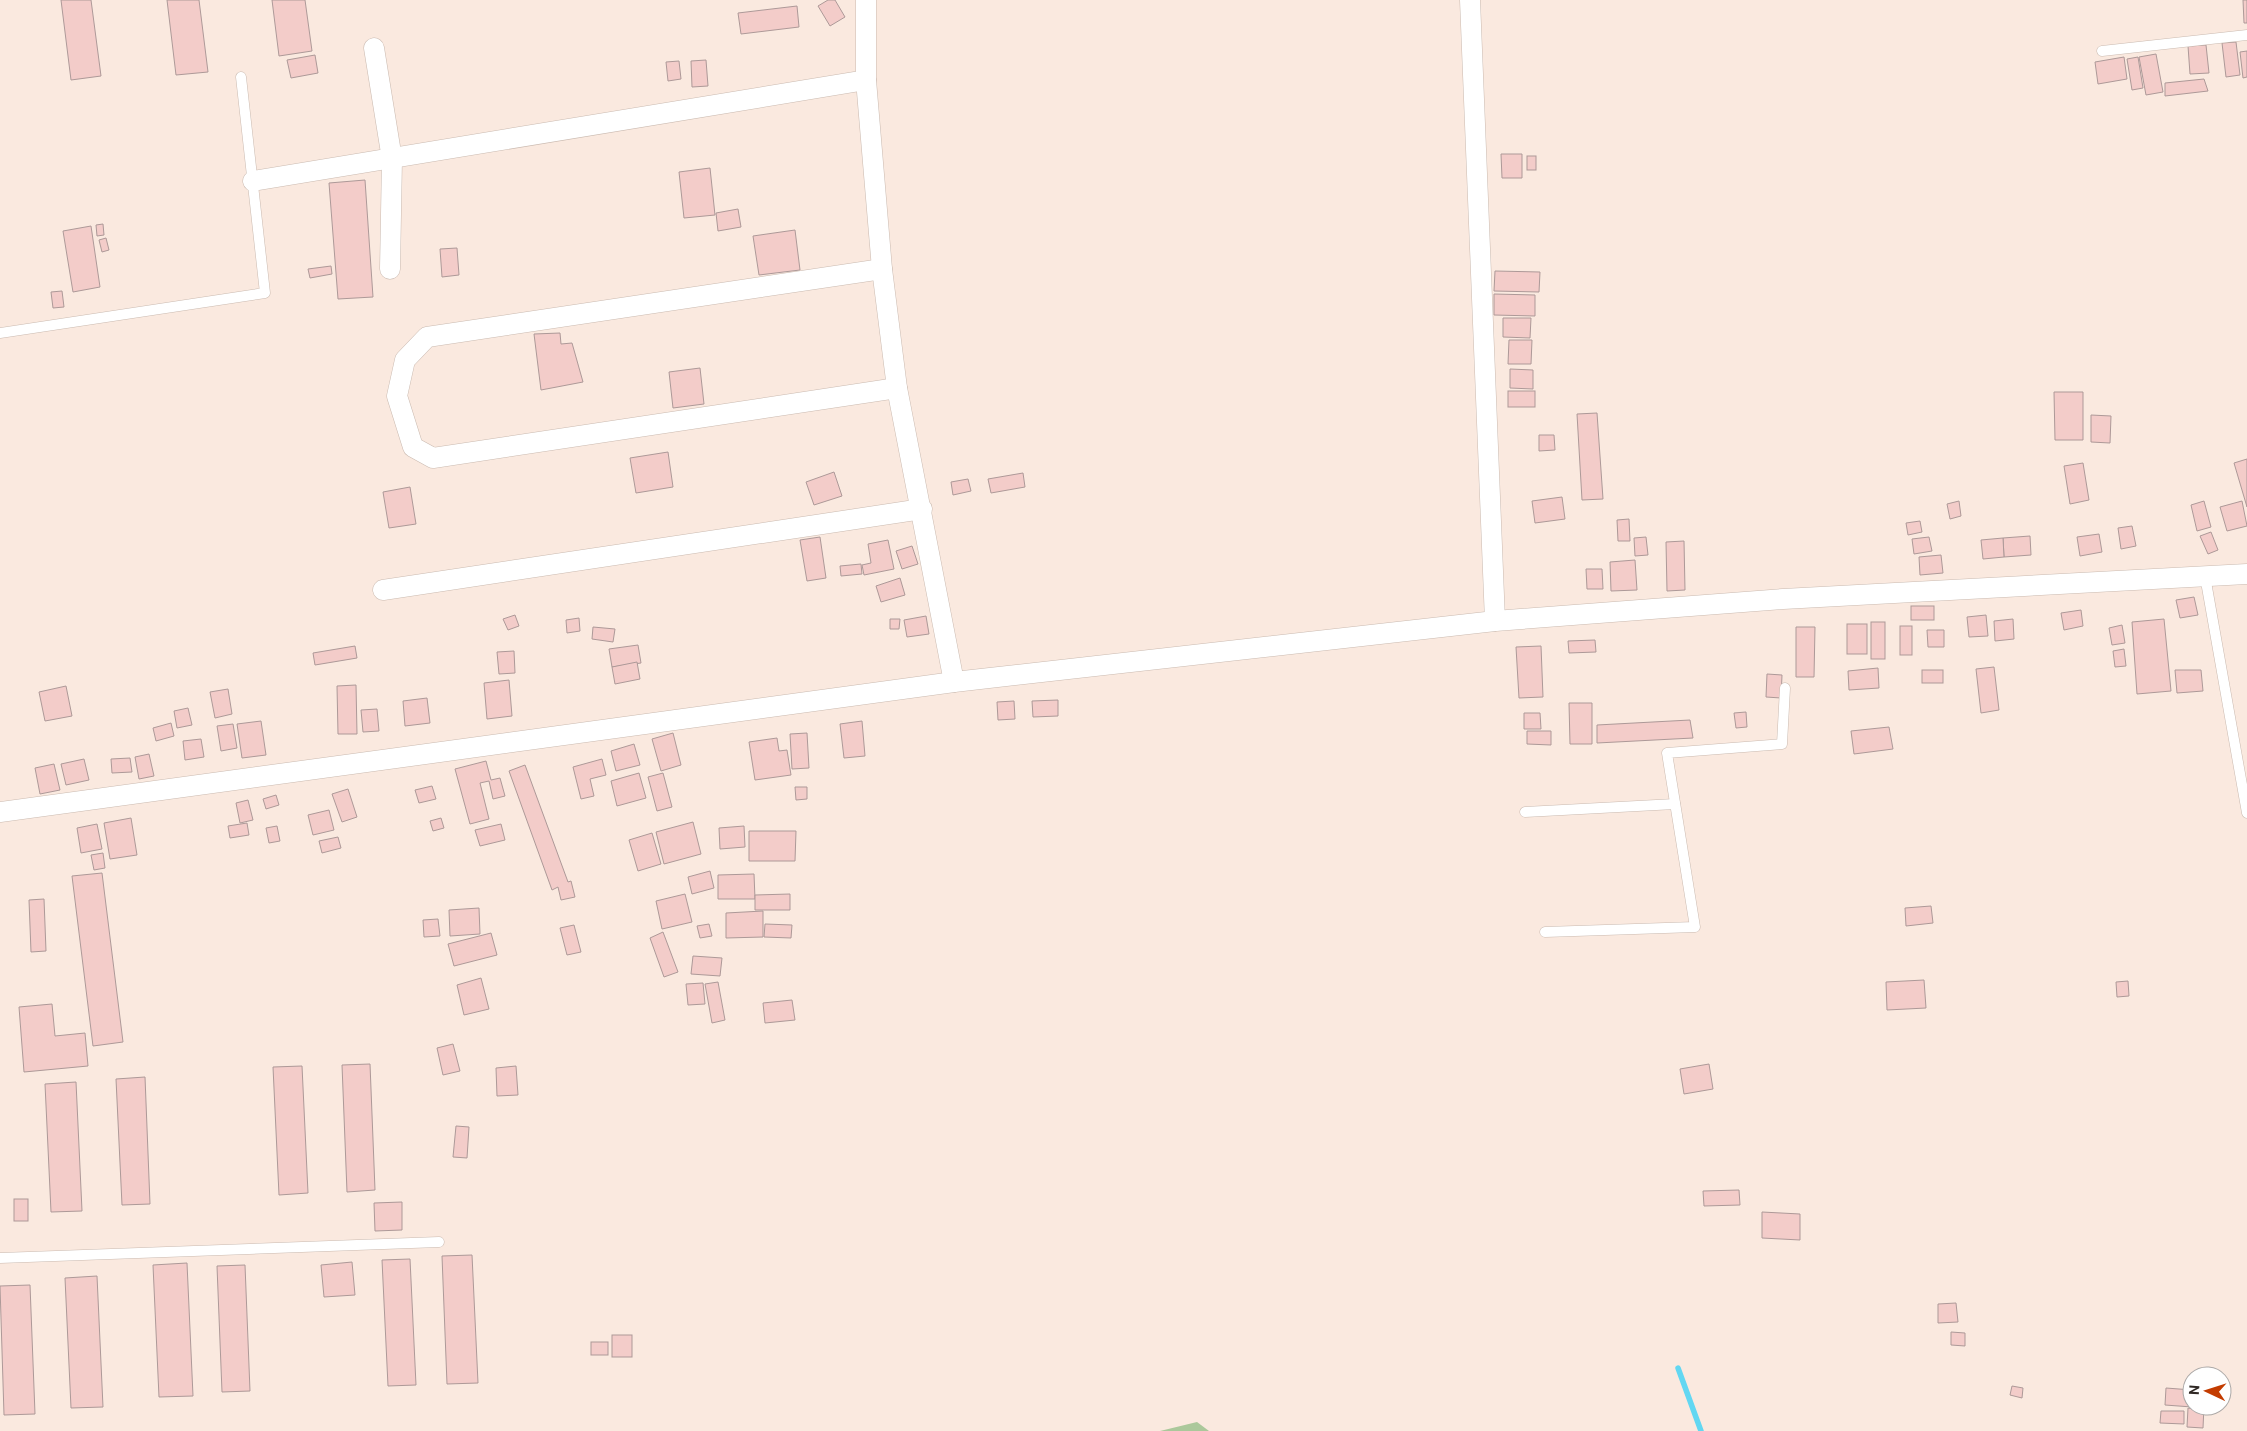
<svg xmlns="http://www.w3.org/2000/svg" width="2247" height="1431" font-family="Roboto,sans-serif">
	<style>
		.green { fill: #abc89b }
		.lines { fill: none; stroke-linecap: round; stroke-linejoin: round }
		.stream { stroke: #62d7f2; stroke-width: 5.5 }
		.building { fill: #f3ccc9; stroke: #ad9998 }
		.lane-casing { stroke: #cabab0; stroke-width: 11 }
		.street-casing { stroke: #cabab0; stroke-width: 21 }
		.lane { stroke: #fff; stroke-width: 10 }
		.street { stroke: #fff; stroke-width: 20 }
	</style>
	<rect width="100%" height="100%" fill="#fae9df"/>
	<path class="green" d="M1197,1422L1209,1431H1160Z"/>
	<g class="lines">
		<path class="stream" d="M1678,1368L1701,1431"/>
	</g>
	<g class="building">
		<path d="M61,0H91L101,76L71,80Z"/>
		<path d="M167,0H199L208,72L176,75Z"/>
		<path d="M272,0H305L312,51L279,56Z"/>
		<path d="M828,0H835L845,17L830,26L818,6Z"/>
		<path d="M2243,0H2247V23H2244Z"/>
		<path d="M797,6L799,27L741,34L738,13Z"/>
		<path d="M2236,42L2240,75L2226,77L2222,43Z"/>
		<path d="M2206,45L2209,73L2190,74L2188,46Z"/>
		<path d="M2247,51V77L2243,78L2240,52Z"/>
		<path d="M2156,54L2163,92L2146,95L2139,57Z"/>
		<path d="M315,55L318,73L291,78L287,60Z"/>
		<path d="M2124,57L2127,79L2098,84L2095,62Z"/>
		<path d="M2138,57L2143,88L2132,90L2127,59Z"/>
		<path d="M706,60L708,86L692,87L691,61Z"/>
		<path d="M679,61L681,79L668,81L666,62Z"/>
		<path d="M2204,79L2208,91L2165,96V83Z"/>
		<path d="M1501,154H1522V178H1502Z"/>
		<rect x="1527" y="156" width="9" height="14"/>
		<path d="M710,168L715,215L684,218L679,172Z"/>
		<path d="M365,180L373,297L338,299L329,183Z"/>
		<path d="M738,209L741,227L718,231L716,213Z"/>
		<path d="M103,224L104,235L97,236L96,225Z"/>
		<path d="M91,226L100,287L73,292L63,231Z"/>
		<path d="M795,230L800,270L759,275L753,236Z"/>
		<path d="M106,238L109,250L102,252L99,240Z"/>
		<path d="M457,248L459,275L442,277L440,249Z"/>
		<path d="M331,266L332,274L310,278L308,269Z"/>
		<path d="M1495,271L1540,272L1539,292L1494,291Z"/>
		<path d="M62,291L64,307L53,308L51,292Z"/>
		<path d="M1494,294L1535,295V316L1494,315Z"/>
		<path d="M1503,318H1531L1530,338L1503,337Z"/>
		<path d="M560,333L561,344L572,343L583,382L541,390L534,334Z"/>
		<path d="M1509,340H1532L1531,364H1508Z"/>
		<path d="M700,368L704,404L673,408L669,372Z"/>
		<path d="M1510,369L1533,370V389L1510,388Z"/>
		<rect x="1508" y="391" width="27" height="16"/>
		<path d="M2054,392H2083V440H2055Z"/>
		<path d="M1597,413L1603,499L1582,500L1577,414Z"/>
		<path d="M2091,415L2111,416L2110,443L2091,442Z"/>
		<path d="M1539,435H1554L1555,450L1539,451Z"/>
		<path d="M668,452L673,487L636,493L630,458Z"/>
		<path d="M2247,459V507L2234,463Z"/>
		<path d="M2083,463L2089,500L2070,504L2064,466Z"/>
		<path d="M834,472L842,496L814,505L806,482Z"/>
		<path d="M1023,473L1025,487L991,493L988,479Z"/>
		<path d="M968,479L971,491L953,495L951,482Z"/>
		<path d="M410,487L416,524L389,528L383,492Z"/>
		<path d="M1562,497L1565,519L1535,523L1532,501Z"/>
		<path d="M1959,501L1961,516L1950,519L1947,504Z"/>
		<path d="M2204,501L2211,527L2197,531L2191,505Z"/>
		<path d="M2242,501L2247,526L2227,531L2220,507Z"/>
		<path d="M1629,519L1630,541H1618L1617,520Z"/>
		<path d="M1920,521L1922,532L1908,535L1906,523Z"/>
		<path d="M2132,526L2136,546L2121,549L2118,528Z"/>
		<path d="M2211,532L2218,550L2208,554L2200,536Z"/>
		<path d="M2099,534L2102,552L2080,556L2077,537Z"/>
		<path d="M2030,536L2031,555L2004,557L2003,538Z"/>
		<path d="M820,537L826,578L807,581L800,540Z"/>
		<path d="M1646,537L1648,555L1635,556L1634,538Z"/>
		<path d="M1929,537L1932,551L1914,554L1912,539Z"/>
		<path d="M2003,538L2004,557L1983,559L1981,540Z"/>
		<path d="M888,540L894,569L864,575L862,565L871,563L868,544Z"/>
		<path d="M1684,541L1685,590L1667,591L1666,542Z"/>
		<path d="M912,546L918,564L902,569L896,551Z"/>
		<path d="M1941,555L1943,573L1920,575L1919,557Z"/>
		<path d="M1635,560L1637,590L1611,591L1610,562Z"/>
		<path d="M861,564L862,574L841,576L840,566Z"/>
		<path d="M1586,569H1602L1603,589H1587Z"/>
		<path d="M900,578L905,595L881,602L876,586Z"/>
		<path d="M2194,597L2198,615L2180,618L2176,600Z"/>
		<rect x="1911" y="606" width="23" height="14"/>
		<path d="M2081,610L2083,626L2064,630L2061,613Z"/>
		<path d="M515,615L519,626L508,630L503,619Z"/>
		<path d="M1986,615L1988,636L1969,637L1967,617Z"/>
		<path d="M926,616L929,634L907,637L904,620Z"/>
		<path d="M579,618L580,631L567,633L566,620Z"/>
		<path d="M890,619H900L899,629H890Z"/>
		<path d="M2013,619L2014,639L1995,641L1994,621Z"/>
		<path d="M2164,619L2171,691L2137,694L2132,622Z"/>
		<rect x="1871" y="622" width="14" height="37"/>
		<rect x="1847" y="624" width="20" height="30"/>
		<path d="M2122,625L2125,643L2112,645L2109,628Z"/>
		<rect x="1900" y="626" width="12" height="29"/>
		<path d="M593,627L615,629L613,642L592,639Z"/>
		<path d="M1796,627H1815L1814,677H1796Z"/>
		<path d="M1927,630H1944V647H1928Z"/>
		<path d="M1595,640L1596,652L1569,653L1568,641Z"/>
		<path d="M638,645L641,663L612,667L609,649Z"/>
		<path d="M355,646L357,658L315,665L313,653Z"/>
		<path d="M1541,646L1543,697L1519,698L1516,647Z"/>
		<path d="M2124,649L2126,666L2115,667L2113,651Z"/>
		<path d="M514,651L515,673L499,674L497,652Z"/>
		<path d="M637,662L640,679L615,684L612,667Z"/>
		<path d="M1994,667L1999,710L1981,713L1976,669Z"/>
		<path d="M1878,668L1879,688L1849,690L1848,671Z"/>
		<rect x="1922" y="670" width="21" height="13"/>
		<path d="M2175,670H2201L2203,691L2177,693Z"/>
		<path d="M1767,674L1782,675L1781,698L1766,697Z"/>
		<path d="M509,680L512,716L487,719L484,683Z"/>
		<path d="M356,685L357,734H338L337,686Z"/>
		<path d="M66,686L72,716L45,721L39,692Z"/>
		<path d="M228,689L232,714L215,718L210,692Z"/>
		<path d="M427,698L430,723L405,726L403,701Z"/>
		<path d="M1058,700V716L1033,717L1032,701Z"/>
		<path d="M1014,701L1015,719L998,720L997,702Z"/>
		<path d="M1569,703H1592V744H1570Z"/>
		<path d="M188,708L192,725L177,728L174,711Z"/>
		<path d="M377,709L379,731L363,732L361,710Z"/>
		<path d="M1746,712L1747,727L1736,728L1734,713Z"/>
		<path d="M1524,713H1540L1541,729H1524Z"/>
		<path d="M1690,720L1693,738L1597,743V725Z"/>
		<path d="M261,721L266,755L242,758L237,724Z"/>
		<path d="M862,721L865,756L844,758L840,724Z"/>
		<path d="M171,723L174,736L156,741L153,728Z"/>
		<path d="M233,724L237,748L221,751L217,726Z"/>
		<path d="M1889,727L1893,749L1854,754L1851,731Z"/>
		<path d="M1527,731H1551V745L1527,744Z"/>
		<path d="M673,733L681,765L661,771L652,739Z"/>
		<path d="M807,733L809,768L792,769L790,734Z"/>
		<path d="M777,738L779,751L787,750L791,775L755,780L749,742Z"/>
		<path d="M201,739L204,757L185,760L183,741Z"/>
		<path d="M634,744L640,765L616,771L611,751Z"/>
		<path d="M149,754L154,776L139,779L135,757Z"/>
		<path d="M130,758L132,772L112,773L111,759Z"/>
		<path d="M84,759L89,780L66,785L61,764Z"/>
		<path d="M602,759L606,775L590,779L594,796L581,799L573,767Z"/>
		<path d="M486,761L491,780L500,778L505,796L493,799L489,781L480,783L489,819L470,824L455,769Z"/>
		<path d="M54,764L60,790L40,794L35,768Z"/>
		<path d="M525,765L568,882L571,881L575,897L561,900L558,887L552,890L509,771Z"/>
		<path d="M639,773L646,798L617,806L611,781Z"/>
		<path d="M663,773L672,807L657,811L648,777Z"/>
		<path d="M432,786L436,799L419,803L415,790Z"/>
		<path d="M795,787H807V799L796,800Z"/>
		<path d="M348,789L357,817L342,822L332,794Z"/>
		<path d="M276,795L279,805L266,809L263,799Z"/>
		<path d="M248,800L253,820L240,823L236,803Z"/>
		<path d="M329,810L334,830L313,835L308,815Z"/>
		<path d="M131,818L137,855L110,859L104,823Z"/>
		<path d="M441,818L444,828L433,831L430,821Z"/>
		<path d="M693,822L701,854L664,864L656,832Z"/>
		<path d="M247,823L249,835L230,838L228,826Z"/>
		<path d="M97,824L102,849L81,853L77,828Z"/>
		<path d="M501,824L505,840L480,846L475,830Z"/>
		<path d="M277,826L280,841L269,843L266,828Z"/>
		<path d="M744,826L745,847L720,849L719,828Z"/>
		<path d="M749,831H796L795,861H749Z"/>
		<path d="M652,833L661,864L638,871L629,840Z"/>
		<path d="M338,837L341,848L322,853L319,841Z"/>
		<path d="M103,853L105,868L94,870L91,855Z"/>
		<path d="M710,871L714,888L692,894L688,877Z"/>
		<path d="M102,873L123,1042L93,1046L72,876Z"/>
		<path d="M754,874L755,899H718V875Z"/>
		<path d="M685,894L692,922L662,929L656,901Z"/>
		<path d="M790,894V910H755V895Z"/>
		<path d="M44,899L46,951L31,952L29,900Z"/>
		<path d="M1931,906L1933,923L1906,926L1905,908Z"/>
		<path d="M479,908L480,934L450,936L449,910Z"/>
		<path d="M763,911V937L726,938V913Z"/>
		<path d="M438,919L440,936L424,937L423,920Z"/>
		<path d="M709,924L712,936L700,938L697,926Z"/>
		<path d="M765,924L792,925L791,938L764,937Z"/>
		<path d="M574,925L581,952L567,955L560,928Z"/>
		<path d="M663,932L678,972L664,977L650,938Z"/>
		<path d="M491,933L497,955L454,966L448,944Z"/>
		<path d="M693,956L722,958L720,976L691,974Z"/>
		<path d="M481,978L489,1009L464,1015L457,985Z"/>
		<path d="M1924,980L1926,1008L1887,1010L1886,982Z"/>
		<path d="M2128,981L2129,996L2117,997L2116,982Z"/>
		<path d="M718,982L725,1020L712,1023L705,984Z"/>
		<path d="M703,983L705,1004L688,1005L686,984Z"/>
		<path d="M792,1000L795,1020L765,1023L763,1003Z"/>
		<path d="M52,1004L55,1036L85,1033L88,1066L24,1072L19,1007Z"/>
		<path d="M453,1044L460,1071L443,1075L437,1048Z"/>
		<path d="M370,1064L375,1190L347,1192L342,1065Z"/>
		<path d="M1709,1064L1713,1089L1684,1094L1680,1069Z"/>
		<path d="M302,1066L308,1193L279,1195L273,1067Z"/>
		<path d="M516,1066L518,1095L497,1096L496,1068Z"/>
		<path d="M145,1077L150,1204L122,1205L116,1079Z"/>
		<path d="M76,1082L82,1211L51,1212L45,1084Z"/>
		<path d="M456,1126L469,1127L467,1158L453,1157Z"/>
		<path d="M1739,1190L1740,1205L1704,1206L1703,1191Z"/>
		<rect x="14" y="1199" width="14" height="22"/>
		<path d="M402,1202V1230L375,1231L374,1203Z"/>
		<path d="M1762,1212L1800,1214V1240L1762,1238Z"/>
		<path d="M472,1255L478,1383L447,1384L442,1256Z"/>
		<path d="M410,1259L416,1385L388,1386L382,1260Z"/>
		<path d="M352,1262L355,1295L324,1297L321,1265Z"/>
		<path d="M187,1263L193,1396L159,1397L153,1265Z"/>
		<path d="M245,1265L250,1391L222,1392L217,1266Z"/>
		<path d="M97,1276L103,1407L71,1408L65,1278Z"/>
		<path d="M30,1285L35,1414L4,1415L0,1286Z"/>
		<path d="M1956,1303L1958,1322L1938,1323V1304Z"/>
		<path d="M1951,1332L1965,1333V1346L1951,1345Z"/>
		<rect x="612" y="1335" width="20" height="22"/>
		<rect x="591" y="1342" width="17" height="13"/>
		<path d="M2012,1386L2023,1388L2022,1398L2010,1395Z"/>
		<path d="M2166,1388L2192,1390V1407L2165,1405Z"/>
		<path d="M2194,1406H2204L2203,1428L2187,1427L2188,1408L2194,1409Z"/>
		<path d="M2161,1411H2184V1424L2160,1423Z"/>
	</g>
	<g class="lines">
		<defs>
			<g id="lane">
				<path d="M2102,51L2247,35"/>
				<path d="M0,333L265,293L241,77"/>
				<path d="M2205,576L2247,813"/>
				<path d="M1525,812L1675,804"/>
				<path d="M1545,932L1695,927L1667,753L1782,744L1785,688"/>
				<path d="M0,1258L439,1242"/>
			</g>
			<g id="street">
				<path d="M866,0V80L882,269L897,388L954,682"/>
				<path d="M1470,0L1495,621"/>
				<path d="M374,48L392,159L390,269"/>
				<path d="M253,181L866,80"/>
				<path d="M882,269L427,337L405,360L397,396L413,447L433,458L897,388"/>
				<path d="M383,590L922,509"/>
				<path d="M0,812L954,682L1495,621L1783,599L2247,574"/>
			</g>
		</defs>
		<use href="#lane" class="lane-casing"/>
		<use href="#street" class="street-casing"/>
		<use href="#lane" class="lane"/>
		<use href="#street" class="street"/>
	</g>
	<g transform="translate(2207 1391) rotate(274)"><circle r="24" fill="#ffffff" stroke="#aca9a7"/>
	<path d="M0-4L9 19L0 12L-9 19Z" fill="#c33c00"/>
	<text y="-8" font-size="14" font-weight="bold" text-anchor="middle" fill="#2f2824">N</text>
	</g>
</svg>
